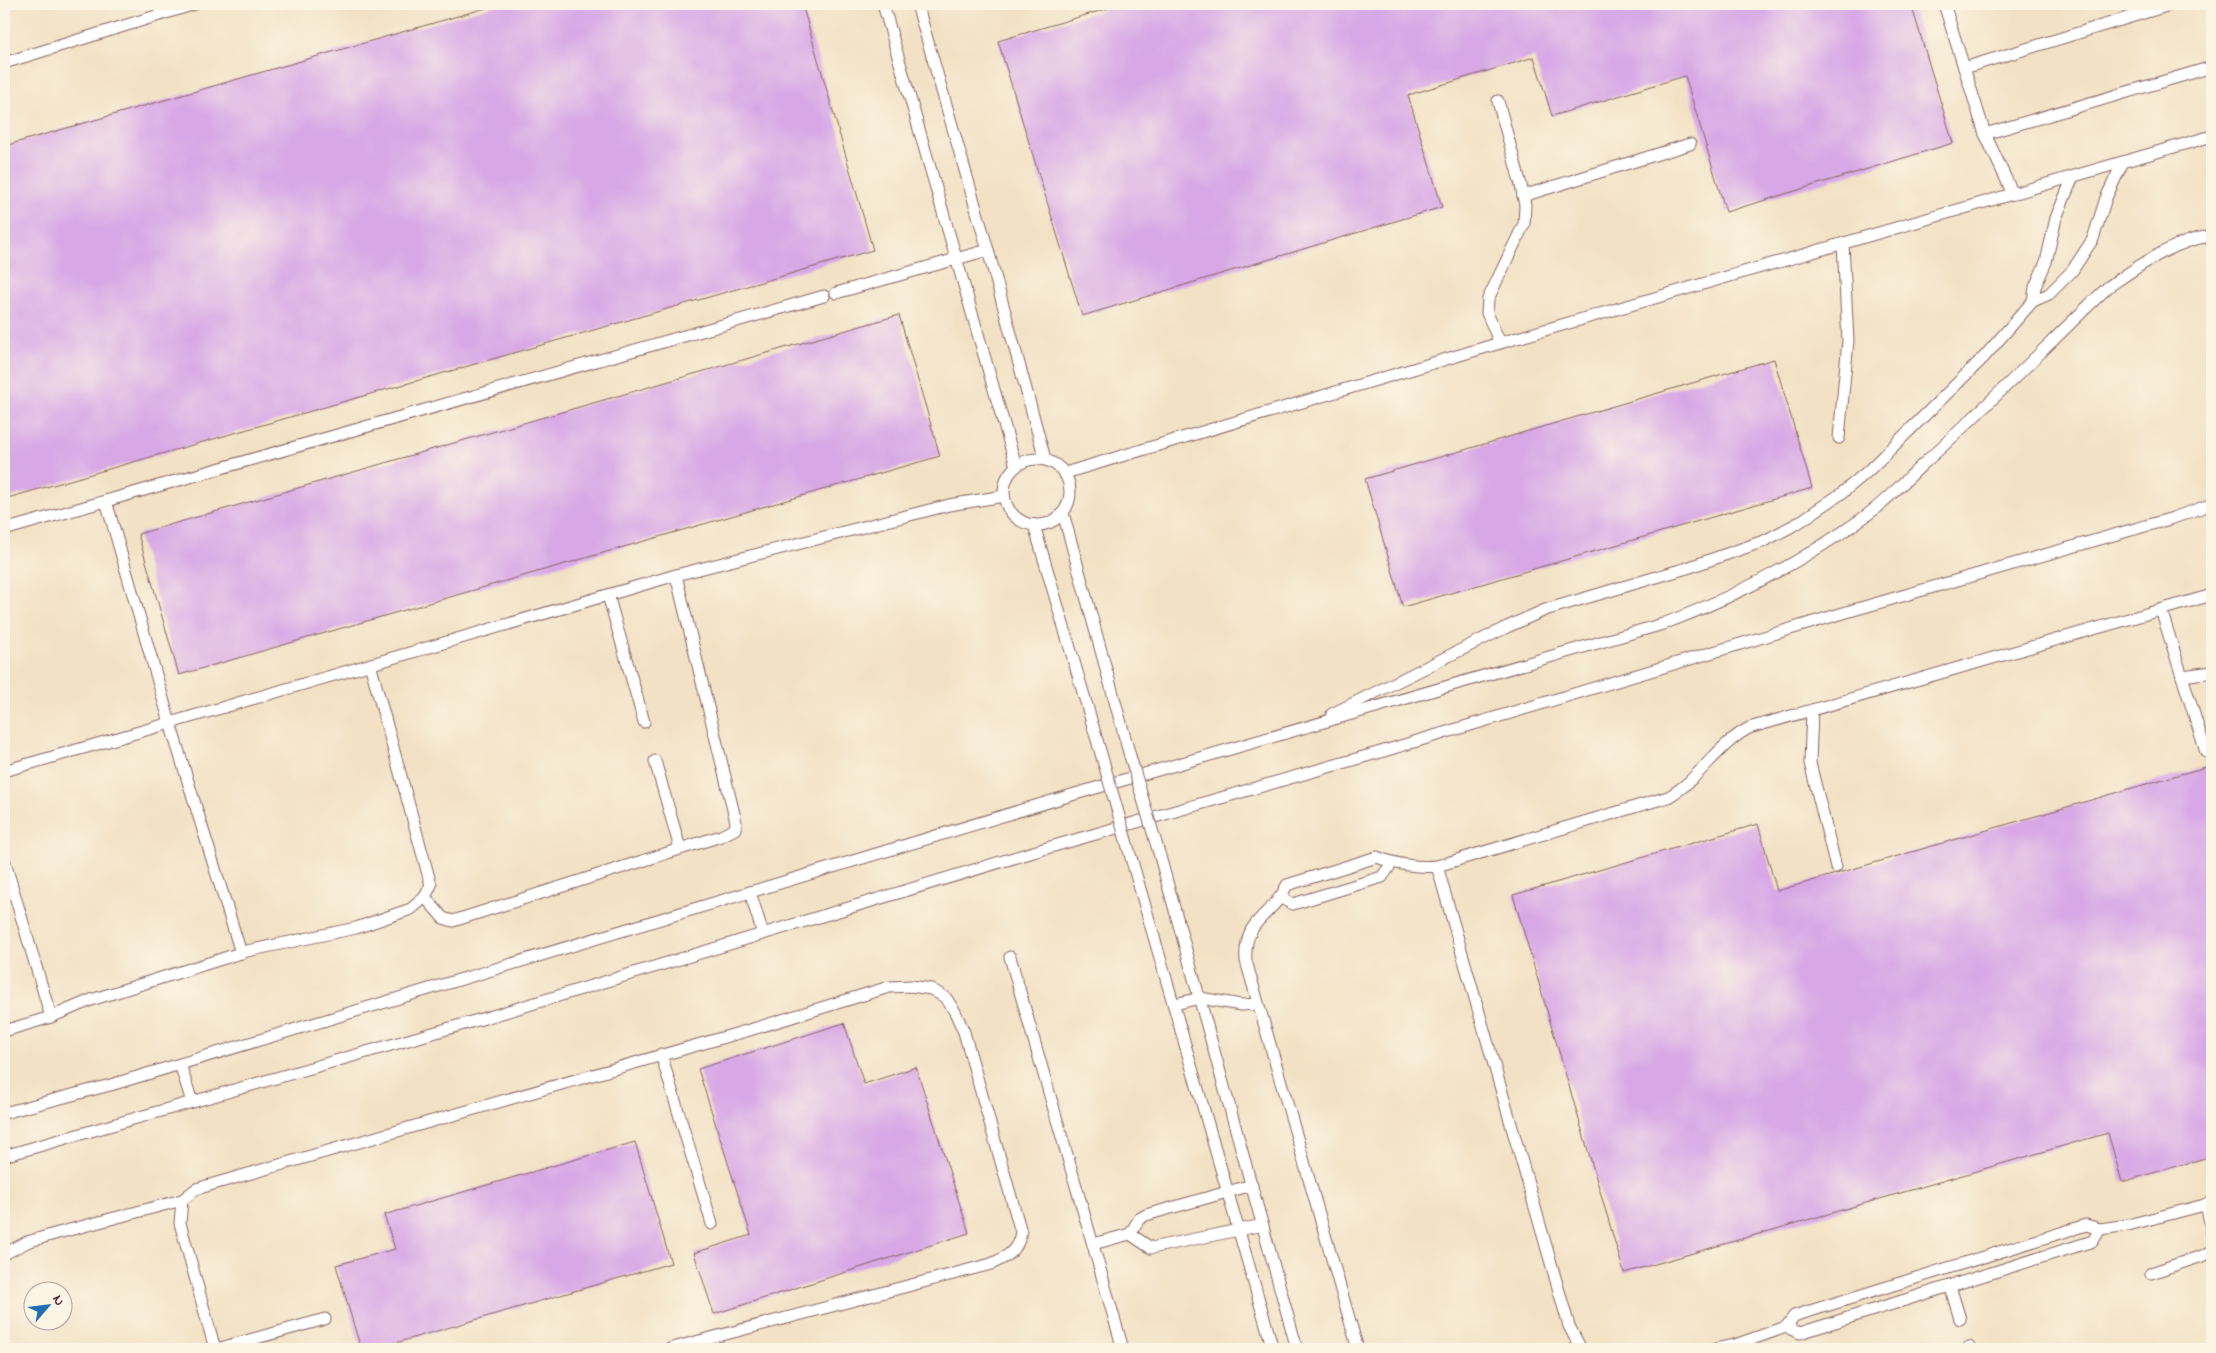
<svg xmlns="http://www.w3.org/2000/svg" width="2216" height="1353" font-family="'Indie Flower',sans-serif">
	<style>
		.building { fill: #d7a7e6 }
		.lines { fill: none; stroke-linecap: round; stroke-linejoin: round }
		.service-casing { stroke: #856361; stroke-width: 13 }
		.service { stroke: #fff; stroke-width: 11 }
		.service-bridge-casing { stroke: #856361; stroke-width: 13; stroke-linecap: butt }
		.service-bridge { stroke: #fff; stroke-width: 11 }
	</style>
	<rect width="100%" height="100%" fill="#fcf5e5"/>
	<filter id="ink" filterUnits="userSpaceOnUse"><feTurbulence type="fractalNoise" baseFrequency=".02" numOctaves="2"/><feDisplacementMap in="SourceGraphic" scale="10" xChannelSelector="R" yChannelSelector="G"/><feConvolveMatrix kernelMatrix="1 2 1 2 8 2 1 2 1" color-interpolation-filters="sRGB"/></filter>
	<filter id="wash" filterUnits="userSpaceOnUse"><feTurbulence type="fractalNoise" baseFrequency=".0096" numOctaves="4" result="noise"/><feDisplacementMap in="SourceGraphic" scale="20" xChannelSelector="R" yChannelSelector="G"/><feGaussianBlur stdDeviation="1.12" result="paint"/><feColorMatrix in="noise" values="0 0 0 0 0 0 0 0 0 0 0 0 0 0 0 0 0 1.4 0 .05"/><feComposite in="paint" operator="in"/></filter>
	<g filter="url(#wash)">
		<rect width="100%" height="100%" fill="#f2e1c4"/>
		<g id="blocks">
			<g class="building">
				<path d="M500,4H802L873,250L4,499V146Z"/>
				<path d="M1123,4H1911L1953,143L1726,212L1685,76L1552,116L1534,57L1408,95L1442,207L1082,316L998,41Z"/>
				<path d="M899,315L940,456L179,675L138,534Z"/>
				<path d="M1774,359L1812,488L1403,607L1365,479Z"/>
				<path d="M2212,765V1156L2122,1182L2108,1133L1624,1273L1513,895L1758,824L1777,891Z"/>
				<path d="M844,1023L864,1084L916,1067L969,1233L714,1314L694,1253L751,1235L698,1069Z"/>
				<path d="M635,1142L671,1263L375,1349H361L336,1265L395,1249L384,1215Z"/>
			</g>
		</g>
	</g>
	<g filter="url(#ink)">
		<use href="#blocks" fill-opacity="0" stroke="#856361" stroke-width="1"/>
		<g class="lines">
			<defs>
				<g id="service">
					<path d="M883,4L1016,466"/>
					<path d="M917,4L988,250L1045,459"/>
					<path d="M1944,4L1985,134L2013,194"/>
					<path d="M4,63L195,4"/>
					<path d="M1964,68L2173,4"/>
					<path d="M1498,101L1521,185L1525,205L1524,224L1488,299L1487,313L1500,343"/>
					<path d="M1985,134L2212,67"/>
					<path d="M1523,196L1690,144"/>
					<path d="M836,293L988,250"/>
					<path d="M2033,301L2035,287L2046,262L2056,218L2073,177"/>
					<path d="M1839,438L1848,341L1843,243"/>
					<circle cx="1037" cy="492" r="33"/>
					<path d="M1065,473L1500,343L2212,136"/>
					<path d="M106,501L170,723L676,575L949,505L1004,496"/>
					<path d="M1063,513L1130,756"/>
					<path d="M1034,525L1104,764"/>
					<path d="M4,530L824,296"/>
					<path d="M608,595L644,722"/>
					<path d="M2161,610L2206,752"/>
					<path d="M2182,676L2212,672"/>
					<path d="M1812,710L1810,763L1836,867"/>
					<path d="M1332,714L1507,627L1545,610L1687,568L1764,541L1798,523L1842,493L1868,471L1984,357L2033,301L2049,294L2072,271L2093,239L2106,198L2123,162"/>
					<path d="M655,761L680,848"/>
					<path d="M4,771L170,723L241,953"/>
					<path d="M1159,853L1297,1349"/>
					<path d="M4,859L51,1017L4,1031"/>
					<path d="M1132,861L1273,1349"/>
					<path d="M1437,866L1569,1326L1581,1349"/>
					<path d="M750,892L763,934"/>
					<path d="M425,897L443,918L453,921L721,836L735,829L736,822L676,575"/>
					<path d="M1281,898L1293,904L1382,877L1392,863"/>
					<path d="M1010,957L1123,1349"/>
					<path d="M1175,1004L1200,998L1241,1005L1258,1004"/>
					<path d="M51,1017L91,1000L247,951L356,928L411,909L425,897L431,885L370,664"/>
					<path d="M661,1054L712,1224"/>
					<path d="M180,1064L192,1102"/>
					<path d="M4,1113L114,1084L1075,794L1663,624C1735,597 1800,563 1863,518C1884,503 1903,483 1922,465C1986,408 2046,346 2108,287C2139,266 2174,240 2212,236"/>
					<path d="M4,1156L492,1016L1040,850L1384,751L1850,611L2173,518L2212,504"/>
					<path d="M2206,1204L2212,1232"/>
					<path d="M1130,1234L1151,1248L1263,1225"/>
					<path d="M1093,1244L1130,1234L1139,1219L1146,1215L1252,1185"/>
					<path d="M4,1254L27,1242L58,1233L182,1200"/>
					<path d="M2151,1273L2205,1255L2212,1251"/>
					<path d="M1950,1286L1960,1319"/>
					<path d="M1786,1327L1800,1333L2093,1241L2100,1229"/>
					<path d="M1969,1347L1970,1349"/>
					<path d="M215,1349L180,1223L182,1200L196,1189L753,1029L889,987L911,986L931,989L946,998L955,1012L964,1032L1021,1232C1018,1251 1007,1257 991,1264L669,1349"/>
					<path d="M217,1349L325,1319"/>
					<path d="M1358,1349L1246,961C1243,917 1272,918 1287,885L1377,857C1394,864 1418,868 1437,866L1668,797C1699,780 1717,745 1749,728L2212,595"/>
					<path d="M1715,1349L1738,1344L1786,1327L1794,1316L2086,1225L2100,1229L2128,1225L2212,1203"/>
				</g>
			</defs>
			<use href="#service" class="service-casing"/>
			<use href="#service" class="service"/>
			<defs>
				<g id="service-bridge">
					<path d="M1130,756L1159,853"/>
					<path d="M1104,764L1132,861"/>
				</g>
			</defs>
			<use href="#service-bridge" class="service-bridge-casing"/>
			<use href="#service-bridge" class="service-bridge"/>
		</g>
	</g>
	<rect width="2216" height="1353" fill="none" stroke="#fcf5e5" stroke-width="20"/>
	<g transform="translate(48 1306) rotate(62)"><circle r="24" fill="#fcf5e5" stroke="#b59f9b"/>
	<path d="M0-4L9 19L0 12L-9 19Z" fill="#1f6fb2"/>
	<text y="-8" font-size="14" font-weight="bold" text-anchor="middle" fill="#4a1f2b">N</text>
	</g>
</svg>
